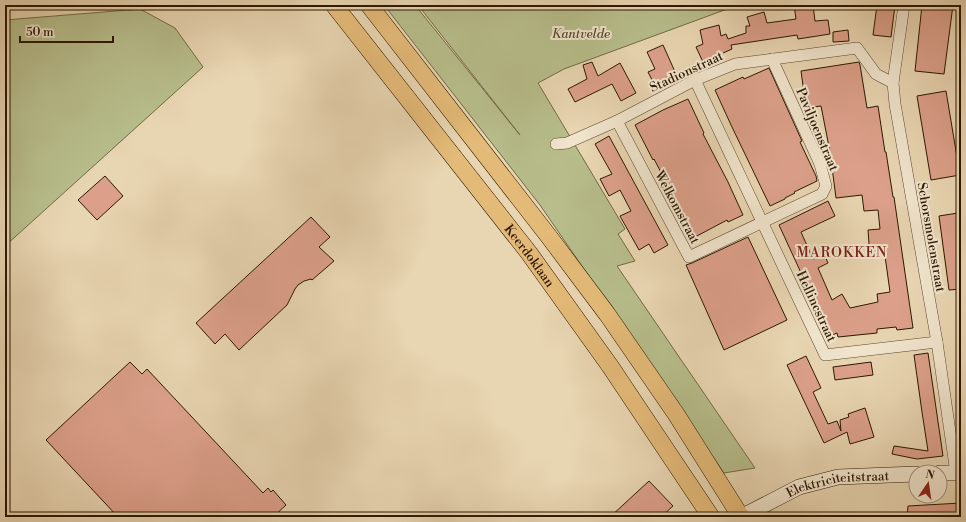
<svg xmlns="http://www.w3.org/2000/svg" width="966" height="522" font-family="'Libre Bodoni',serif">
	<style>
		.green { fill: #b7bd8b; stroke: #726a46 }
		.building { fill: #dca08a; stroke: #2c1802 }
		.lines { fill: none; stroke-linecap: round; stroke-linejoin: round }
		.street-casing { stroke: #5b472e; stroke-width: 12 }
		.secondary-casing { stroke: #2c1802; stroke-width: 16 }
		.primary-casing { stroke: #2c1802; stroke-width: 18 }
		.street { stroke: #f0e4cc; stroke-width: 11 }
		.secondary { stroke: #f0e4cc; stroke-width: 15 }
		.primary { stroke: #e4ba78; stroke-width: 17 }
		.labels { text-anchor: middle; stroke-width: 4; stroke-linejoin: round; paint-order: stroke }
		.park-label { font-size: 13px; font-style: italic; fill: #564a2b; stroke: #f0e4cc }
		.street-label { font-size: 13px; fill: #2c1802; stroke: #f0e4cc }
		.neighbourhood-label { font-size: 14px; letter-spacing: 1px; fill: #7a1f14; stroke: #f0e4cc }
	</style>
	<rect width="100%" height="100%" fill="#e8d5b1"/>
	<filter id="stains"><feTurbulence type="fractalNoise" baseFrequency=".005" numOctaves="4"/><feColorMatrix values="0 0 0 0 .2 0 0 0 0 .09 0 0 0 0 .02 0 0 0 .5 -.17"/></filter>
	<radialGradient id="worn" r=".72"><stop offset=".6" stop-color="#630" stop-opacity="0"/><stop offset="1" stop-color="#630" stop-opacity=".3"/></radialGradient>
	<g class="green">
		<path d="M384,5H415L520,135L418,5H738L564,69L538,83L625,229L618,234L635,261L617,266L755,468L724,473L540,205Z"/>
		<path d="M140,9L175,28L203,67L5,246V20Z"/>
	</g>
	<g class="building">
		<path d="M794,5H813L815,21L828,20L830,34L798,39L797,35L731,45L732,49L703,62L696,47L703,44L700,30L719,25L721,36L726,34L728,39L746,33V26H750L747,17L764,12L767,23L796,19Z"/>
		<path d="M877,5H895L891,37L873,35Z"/>
		<path d="M922,5H953L944,74L915,71Z"/>
		<path d="M848,30L849,41L833,42V32Z"/>
		<path d="M663,45L676,74L654,84L648,72L655,69L647,52Z"/>
		<path d="M592,62L598,76L620,63L636,93L621,101L612,84L575,102L568,89L587,79L583,65Z"/>
		<path d="M859,62L860,65L867,108L878,106L885,152H886L893,197H894L913,328L897,330L896,327L877,329V333L838,337L837,333L825,338L820,326L825,324L803,275H802L779,225L828,201L835,216L801,232L813,259L824,254L828,263L818,268L832,300L842,294L850,308L878,302L877,294L890,292L885,256L870,257L868,230L880,229L878,210L864,211L862,195L836,198L830,152L821,106L806,108L801,71Z"/>
		<path d="M769,68L802,141L800,142L816,176L817,181L794,192L795,193L785,198V199L770,206L731,125L715,90L743,77L744,79Z"/>
		<path d="M946,91L960,175L931,180L917,96Z"/>
		<path d="M688,99L704,133L703,134L728,182L743,215L728,222L727,220L695,237L654,159L653,160L635,125L663,110Z"/>
		<path d="M609,136L668,245L654,253L649,244L639,250L620,216L631,211L620,190L609,196L600,179L612,174L595,144Z"/>
		<path d="M105,176L123,196L97,220L78,200Z"/>
		<path d="M958,213L961,236V289L949,290L939,216Z"/>
		<path d="M311,217L330,237L319,247L334,261L312,280L311,279L304,281L298,285L295,289L287,305L239,350L225,334L215,344L196,323Z"/>
		<path d="M748,237L787,320L724,350L686,265L692,263Z"/>
		<path d="M928,353L943,456L917,459L892,454L894,446L928,451L922,412L914,355Z"/>
		<path d="M806,356L821,388L813,392L828,424L837,421L841,431L840,420L849,417L848,414L865,408L874,437L850,444L847,432L824,443L787,365Z"/>
		<path d="M130,362L142,374L147,369L263,493L268,488L271,492L273,490L286,505L273,517H118L46,440Z"/>
		<path d="M871,362L873,375L835,380L833,367Z"/>
		<path d="M649,481L673,506L661,517H610Z"/>
		<path d="M961,503V517H907L908,506Z"/>
	</g>
	<g class="lines">
		<defs>
			<g id="street">
				<path d="M904,5L893,83L895,104L937,342L956,473"/>
				<path d="M695,80L825,355L937,342"/>
				<path d="M617,121L689,257L822,194L826,186L820,164L772,59"/>
				<path d="M556,144L567,143L617,121L695,80L735,64L857,48L876,74L893,83"/>
			</g>
			<g id="secondary">
				<path d="M940,473H961"/>
				<path id="s1" d="M741,517L799,487L838,477L916,474"/>
			</g>
			<g id="primary">
				<path id="s2" d="M334,5L529,253L610,366L711,517"/>
				<path d="M369,5L550,238L607,314L676,414L741,517"/>
			</g>
		</defs>
		<use href="#street" class="street-casing"/>
		<use href="#secondary" class="secondary-casing"/>
		<use href="#primary" class="primary-casing"/>
		<use href="#street" class="street"/>
		<use href="#secondary" class="secondary"/>
		<use href="#primary" class="primary"/>
	</g>
	<g class="labels">
		<g class="park-label">
			<text x="581" y="38">Kantvelde</text>
		</g>
		<g class="street-label">
			<text transform="translate(686 71) rotate(-25)" y="5">Stadionstraat</text>
			<text transform="translate(818 129) rotate(67)" y="5">Paviljoenstraat</text>
			<text transform="translate(678 207) rotate(62)" y="5">Welkomstraat</text>
			<text transform="translate(932 237) rotate(80)" y="5">Schorsmolenstraat</text>
			<text dy="5" stroke="none"><textPath href="#s2" startOffset="318">Keerdoklaan</textPath></text>
			<text transform="translate(817 306) rotate(65)" y="5">Hellincstraat</text>
			<text dy="5" stroke="none"><textPath href="#s1" startOffset="104">Elektriciteitstraat</textPath></text>
		</g>
		<g class="neighbourhood-label">
			<text x="842" y="257">MAROKKEN</text>
		</g>
	</g>
	<rect width="966" height="522" fill="none" stroke="#e8d5b1" stroke-width="20"/>
	<rect x="6" y="6" width="954" height="510" fill="none" stroke="#2c1802" stroke-width="2"/>
	<rect x="10" y="10" width="946" height="502" fill="none" stroke="#2c1802"/>
	<g transform="translate(928 484) rotate(13)"><circle r="19" fill="#f0e4cc" stroke="#a2927b"/>
	<path d="M0-3L7 15L0 10L-7 15Z" fill="#8f2418"/>
	<text y="-6" font-size="11" font-weight="bold" text-anchor="middle" fill="#2c1802">N</text>
	</g>
	<path d="M20 36v6h93v-6" fill="none" stroke="#2c1802" stroke-width="2"/>
	<text x="26" y="36" font-size="12" fill="#2c1802" stroke="#f0e4cc" stroke-width="3" paint-order="stroke">50 m</text>
	<rect width="100%" height="100%" filter="url(#stains)"/>
	<rect width="100%" height="100%" fill="url(#worn)"/>
</svg>
